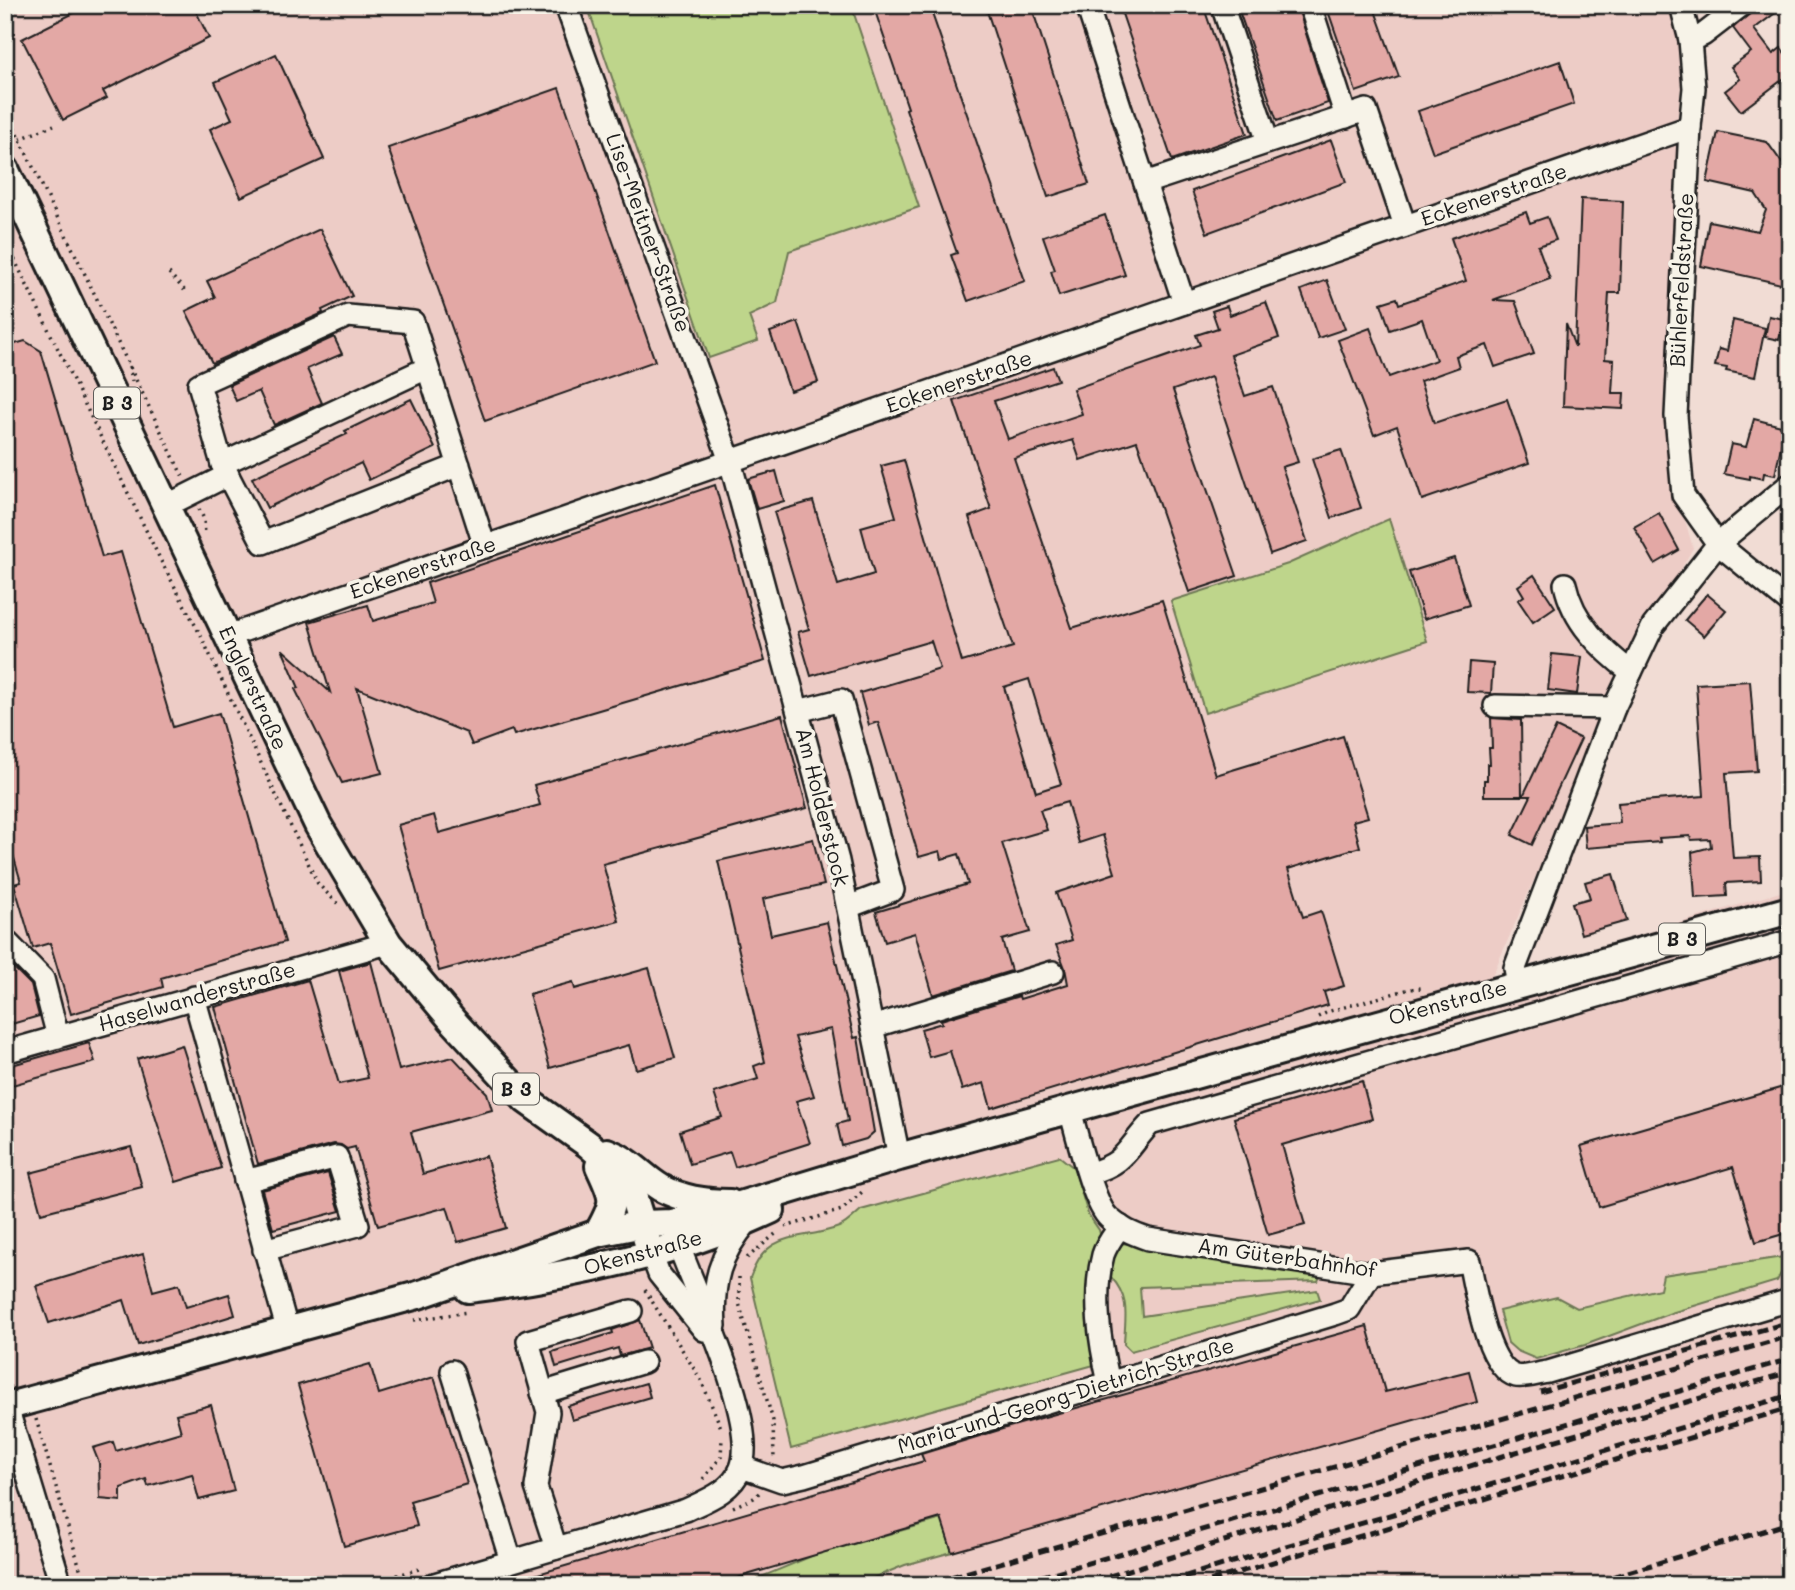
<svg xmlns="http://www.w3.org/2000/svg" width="1795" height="1590" font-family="Mali,sans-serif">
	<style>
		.built { fill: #edccc6 }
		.green { fill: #bed58b; stroke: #6d7854; stroke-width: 2 }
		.building { fill: #e3a8a5; stroke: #1c1c1c; stroke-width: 2; fill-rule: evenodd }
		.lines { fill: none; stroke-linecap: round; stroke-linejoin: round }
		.minor-casing { stroke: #1c1c1c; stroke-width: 26 }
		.major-casing { stroke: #1c1c1c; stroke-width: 32 }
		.path { stroke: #1c1c1c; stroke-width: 3.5; stroke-dasharray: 2 5; stroke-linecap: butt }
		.minor { stroke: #f7f3e8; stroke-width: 21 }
		.major { stroke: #f7f3e8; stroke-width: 26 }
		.rail { stroke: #1c1c1c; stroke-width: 5; stroke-dasharray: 10 5; stroke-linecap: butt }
		.labels { text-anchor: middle; stroke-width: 7; stroke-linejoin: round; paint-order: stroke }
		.shield { fill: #f7f3e8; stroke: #5e5c59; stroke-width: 2 }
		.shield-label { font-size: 19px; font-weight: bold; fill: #1c1c1c }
		.street-label { font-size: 21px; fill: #1c1c1c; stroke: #f7f3e8 }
	</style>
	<rect width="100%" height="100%" fill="#f1dcd4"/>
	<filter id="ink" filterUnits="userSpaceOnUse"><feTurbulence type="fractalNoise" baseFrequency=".0143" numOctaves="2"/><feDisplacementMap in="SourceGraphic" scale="14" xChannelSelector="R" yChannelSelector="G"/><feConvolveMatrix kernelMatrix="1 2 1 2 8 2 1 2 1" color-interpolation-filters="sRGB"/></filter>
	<g filter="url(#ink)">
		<path class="built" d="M5,5H1675L1684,42L1675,170L1669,464L1693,548L1630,659L1490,981L1790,889V1585H5Z"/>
		<g class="green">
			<path d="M587,5H851L919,207L789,251L777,303L749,316L758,341L709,358Z"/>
			<path d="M1389,519L1427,641L1205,713L1171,601L1288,564Z"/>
			<path d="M1059,1156L1074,1168L1088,1214L1099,1230L1102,1241L1091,1324L1094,1365L791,1449L750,1278C767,1228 799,1242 839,1227C847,1224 854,1216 861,1210Z"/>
			<path d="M1121,1243L1322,1271L1318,1281L1140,1287L1142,1316L1317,1290L1320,1299L1131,1351L1124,1344C1125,1317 1131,1299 1111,1277L1114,1249Z"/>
			<path d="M1790,1256L1777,1281L1671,1313L1585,1345L1536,1359L1517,1351L1508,1343L1499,1311L1557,1297L1577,1308L1660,1289L1663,1275Z"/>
			<path d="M942,1519L952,1552L905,1565L856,1585H742L814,1555Z"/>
		</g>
		<g class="building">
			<path d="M76,5H193L209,38L103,91L107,98L63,120L22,39L78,11Z"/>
			<path d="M873,5H929L1025,281L968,301L951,255L957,253L906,109L908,108Z"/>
			<path d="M985,5H1031L1089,184L1048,197Z"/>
			<path d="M1119,5H1203L1247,134L1172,160Z"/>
			<path d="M1237,5H1297L1328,103L1277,121Z"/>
			<path d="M1326,5H1373L1399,77L1356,92Z"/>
			<path d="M1759,5H1786L1754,29L1773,54L1781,48L1790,60V74L1741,111L1725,91L1740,79L1731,67L1751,52L1733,28Z"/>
			<path d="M276,54L324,159L241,197L210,129L232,119L215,82Z"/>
			<path d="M1560,61L1574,104L1433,153L1418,111Z"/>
			<path d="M559,88L655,361L485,421L388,148Z"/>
			<path d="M1718,132L1767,142L1790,174V286L1701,266L1709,221L1758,231L1766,210L1755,193L1707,182Z"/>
			<path d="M1331,140L1346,182L1207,233L1192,191Z"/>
			<path d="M1581,199L1623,201L1620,293H1609L1605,359L1614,360L1612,393H1624L1623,409L1563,406L1566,324L1575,347Z"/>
			<path d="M1526,212L1530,223L1547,217L1556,240L1538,246L1550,279L1493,300L1515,301L1534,354L1495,367L1487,345L1456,356L1459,367L1420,381L1434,423L1507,399L1529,463L1422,500L1397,426L1374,435L1338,340L1370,328L1389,377L1436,360L1422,319L1390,330L1381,303L1397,298L1399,304L1466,281L1451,238Z"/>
			<path d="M1105,215L1125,275L1059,296L1051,271L1055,270L1043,236Z"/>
			<path d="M320,229L352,296L322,310L323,313L212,363L186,311L215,297L207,281Z"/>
			<path d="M1327,280L1345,329L1318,338L1301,290Z"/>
			<path d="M1266,302L1279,338L1231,355L1245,396L1273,387L1298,462L1282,467L1307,541L1270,554L1211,377L1173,390L1237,576L1189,592L1137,441L1080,460L1073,440L1014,458L1072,628L1162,600L1216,775L1343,736L1368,817L1353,821L1360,847L1288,869L1303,917L1321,911L1344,986L1324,992L1328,1005L991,1108L984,1083L962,1090L950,1051L929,1057L921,1029L942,1023L941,1020L1019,996L1020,999L1068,984L1065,968L1056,945L1072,940L1056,893L1115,873L1103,835L1079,843L1067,802L1040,810L1047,830L1002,843L1030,932L1002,940L1011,971L933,995L915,933L885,942L876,912L968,884L959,854L942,859L940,851L919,857L878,722L869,725L860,693L940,669L931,641L811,676L798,632L809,629L774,512L813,501L838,585L874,574L861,527L896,517L881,466L904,460L962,662L1013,647L969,517L991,509L954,401L1053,367L1058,380L994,401L1008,439L1082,414L1073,389L1200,345L1196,335L1218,328L1212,311L1227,306L1230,315ZM1029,679L1061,784L1036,792L1004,687Z"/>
			<path d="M1769,316L1784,319L1779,340L1765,337Z"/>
			<path d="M1733,320L1765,328L1755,377L1726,371L1727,368L1715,366L1719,349L1727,351Z"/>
			<path d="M798,322L818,382L790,391L770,332Z"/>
			<path d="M334,337L342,354L307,369L322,403L274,425L259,391L236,401L229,385Z"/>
			<path d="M25,341L41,351L102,557L121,552L173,727L219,713L285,942L161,978L163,987L71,1014L50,943L33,948L14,884L21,882L5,827V347Z"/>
			<path d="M411,399L435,448L369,480L361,463L267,508L252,478L347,434L345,431Z"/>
			<path d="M1754,419L1785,427L1775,475L1764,473L1763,479L1750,476V479L1724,474L1731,444L1746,447Z"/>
			<path d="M1341,450L1361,508L1332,518L1312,459Z"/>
			<path d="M776,471L784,501L757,509L748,479Z"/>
			<path d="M715,485L765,661L514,735L512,730L472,745L467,733L357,688L382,773L342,783L295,689L299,688L282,649L330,692L309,622L368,605L373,621L433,603L427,583Z"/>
			<path d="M1659,513L1679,550L1655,564L1634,527Z"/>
			<path d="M1454,558L1469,605L1424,619L1409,572Z"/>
			<path d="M1534,575L1555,607L1533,622L1518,600L1524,596L1518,586Z"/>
			<path d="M1707,594L1726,610L1704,636L1685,620Z"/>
			<path d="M1552,654L1582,657L1577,694L1548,690Z"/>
			<path d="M1469,662L1493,664L1491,693L1467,692Z"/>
			<path d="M1750,681L1757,771L1726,773L1733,858L1760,857L1761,881L1726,883L1727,896L1695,898L1692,852L1711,847L1710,839L1691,840L1690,836L1659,838L1660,842L1586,848L1584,826L1620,823L1618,803L1704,796L1696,684Z"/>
			<path d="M782,715L807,808L603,864L619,921L439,971L398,825L434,815L439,833L540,805L534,785Z"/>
			<path d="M1491,718L1521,720L1522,796H1484V780H1487V764H1490L1489,748H1492Z"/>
			<path d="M1556,727L1581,739L1532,845L1512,835L1531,796H1523Z"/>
			<path d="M813,839L824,885L763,899L771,935L827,922L854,1038L858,1037L874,1132L866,1139L842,1146L837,1124L848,1121L831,1029L795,1037L814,1096L796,1101L810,1143L735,1167L730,1152L690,1164L680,1131L722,1117L714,1093L758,1079L754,1066L765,1062L718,861Z"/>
			<path d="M1613,874L1627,921L1581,934L1572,903L1590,898L1585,882Z"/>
			<path d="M371,962L399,1070L453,1057L487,1093L492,1110L411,1132L423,1174L486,1156L506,1228L458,1242L447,1207L378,1226L355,1147L347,1149L341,1145L334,1144L258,1164L215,1007L308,980L339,1084L368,1078L339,971Z"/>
			<path d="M14,968L31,985L39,1016L5,1026V971Z"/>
			<path d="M649,968L675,1058L636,1069L629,1045L550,1068L529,994L573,982L575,989Z"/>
			<path d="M89,1043L95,1062L5,1087V1067Z"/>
			<path d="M182,1045L221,1168L176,1182L137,1059Z"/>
			<path d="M1362,1081L1372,1119L1282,1145L1305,1225L1268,1235L1234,1118Z"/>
			<path d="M1790,1085V1232L1756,1242L1733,1167L1599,1207L1581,1146Z"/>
			<path d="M131,1147L142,1187L41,1213L30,1173Z"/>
			<path d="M328,1173L340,1211L273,1229L262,1190Z"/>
			<path d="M143,1254L153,1291L179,1284L186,1307L229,1294L235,1315L138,1345L124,1300L49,1323L36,1286Z"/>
			<path d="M640,1320L649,1348L620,1356L618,1348L556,1367L552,1352L613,1333L612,1330Z"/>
			<path d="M1367,1326L1385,1392L1469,1371L1477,1402L952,1552L941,1518L713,1585H514V1581L924,1461L921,1454L1009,1427Z"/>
			<path d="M370,1364L379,1394L434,1377L467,1484L410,1501L417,1526L344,1546L298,1385Z"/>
			<path d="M646,1383L650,1397L572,1420L568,1406Z"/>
			<path d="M211,1405L234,1491L199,1500L192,1474L148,1486L146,1479L121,1488V1501L100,1499L99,1463L93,1448L113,1442L116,1451L181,1432L176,1414Z"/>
		</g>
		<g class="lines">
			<defs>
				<g id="minor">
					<path d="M566,5L730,461L838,861L899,1157"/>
					<path d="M1087,5L1184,303"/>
					<path d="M1222,5L1268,142"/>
					<path d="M1310,5L1346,117"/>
					<path d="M1681,5L1690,40L1694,88L1690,127L1676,416L1683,495L1718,544L1790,603"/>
					<path d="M1690,40L1703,35L1742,5"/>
					<path d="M1145,183L1366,110L1405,226"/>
					<path d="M222,464L427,368"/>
					<path d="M459,465L263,543L222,464L199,384L348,316L413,322L485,547"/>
					<path d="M166,506L228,475"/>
					<path d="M1565,584C1573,622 1601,649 1631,672"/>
					<path d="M228,636L1690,127"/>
					<path d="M1495,706L1614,708"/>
					<path d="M798,711L841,700L893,890L848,907"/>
					<path d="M5,940L43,979L58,1037"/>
					<path d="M1518,984L1515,968L1614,708L1653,626L1718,544L1790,484"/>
					<path d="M194,997L288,1332"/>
					<path d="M872,1027L1053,972"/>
					<path d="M5,1052L388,943"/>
					<path d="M1070,1110C1077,1134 1093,1204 1109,1218C1121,1229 1133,1234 1148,1239L1371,1273L1469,1261C1475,1287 1486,1368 1516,1376C1524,1378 1539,1373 1548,1372L1790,1300"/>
					<path d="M1090,1173C1127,1163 1126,1149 1150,1124L1790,941"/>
					<path d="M245,1181L337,1157L358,1225L264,1250"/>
					<path d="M651,1253L659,1274L704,1330"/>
					<path d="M715,1326C712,1282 719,1255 748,1221"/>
					<path d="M452,1371L511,1561"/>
					<path d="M1109,1383C1100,1343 1092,1296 1103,1255C1106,1245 1114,1235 1120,1226"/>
					<path d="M542,1393L644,1362"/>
					<path d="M7,1407L61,1585"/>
					<path d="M742,1467L782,1481L804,1476L1335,1314L1349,1309L1371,1273"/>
					<path d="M556,1548L536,1487L548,1412L528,1341L631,1311"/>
					<path d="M431,1585L686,1510C707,1500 732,1491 741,1468C759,1423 696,1294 679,1246"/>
				</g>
				<g id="major">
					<path d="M5,169L318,825L388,943L453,1021L526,1100L589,1145L614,1167L632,1192L651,1253"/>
					<path d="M607,1152C632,1161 641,1176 661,1188C682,1199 707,1203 730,1203"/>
					<path d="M598,1233C617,1199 614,1200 599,1166"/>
					<path d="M468,1289C572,1276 676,1254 771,1210"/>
					<path d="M5,1407L418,1295L598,1233L643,1224L672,1223L700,1217L899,1157L1790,910"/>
				</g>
			</defs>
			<use href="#minor" class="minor-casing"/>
			<use href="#major" class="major-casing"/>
			<g class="path">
				<path d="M5,109L183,477"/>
				<path d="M20,139L54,125"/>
				<path d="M5,240L161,561L201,636L318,884L339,905"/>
				<path d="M169,273L186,292"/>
				<path d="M129,366L132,381"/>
				<path d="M199,509L204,519L205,535"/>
				<path d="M1318,1017L1330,1011L1410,989L1421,988"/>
				<path d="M785,1227L842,1210L862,1192"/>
				<path d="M747,1258L779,1231"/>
				<path d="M739,1277V1303L773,1421L774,1460"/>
				<path d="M645,1290L701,1380L722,1430"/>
				<path d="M414,1320L468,1312"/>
				<path d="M36,1419L85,1585"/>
				<path d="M703,1479L721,1457L722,1438"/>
				<path d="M733,1507L754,1498L759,1493"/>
				<path d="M363,1585L419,1569"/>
			</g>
			<use href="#minor" class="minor"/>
			<use href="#major" class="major"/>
			<g class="rail">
				<path d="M1540,1392L1790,1322"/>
				<path d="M923,1585L1790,1336"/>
				<path d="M1012,1585L1790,1359"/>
				<path d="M1080,1585L1526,1449L1790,1372"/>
				<path d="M1156,1585L1790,1395"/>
				<path d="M1196,1585L1790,1408"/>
				<path d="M1585,1585L1790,1523"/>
			</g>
		</g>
	</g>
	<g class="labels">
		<g class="shield">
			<rect x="94" y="387.5" width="46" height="31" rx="5"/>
			<rect x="1659" y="923.5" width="46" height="31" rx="5"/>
			<rect x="493" y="1073.5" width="46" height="31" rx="5"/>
		</g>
		<g class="shield-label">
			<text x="117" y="410">B 3</text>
			<text x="1682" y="946">B 3</text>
			<text x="516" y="1096">B 3</text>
		</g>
		<g class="street-label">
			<text transform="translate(1494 195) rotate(-19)" y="7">Eckenerstraße</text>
			<text transform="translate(648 233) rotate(70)" y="7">Lise-Meitner-Straße</text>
			<text transform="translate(1682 280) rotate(-87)" y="7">Bühlerfeldstraße</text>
			<text transform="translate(959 382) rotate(-19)" y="7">Eckenerstraße</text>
			<text transform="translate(423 568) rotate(-19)" y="7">Eckenerstraße</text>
			<text transform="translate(253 688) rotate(65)" y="7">Englerstraße</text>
			<text transform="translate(822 807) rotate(76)" y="7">Am Holderstock</text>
			<text transform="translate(197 997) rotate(-16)" y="7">Haselwanderstraße</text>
			<text transform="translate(1448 1003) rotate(-15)" y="7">Okenstraße</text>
			<text transform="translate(643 1253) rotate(-15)" y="7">Okenstraße</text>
			<text transform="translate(1287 1258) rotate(8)" y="7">Am Güterbahnhof</text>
			<text transform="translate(1066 1396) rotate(-17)" y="7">Maria-und-Georg-Dietrich-Straße</text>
		</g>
	</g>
	<rect width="1795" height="1590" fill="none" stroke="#f7f3e8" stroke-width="28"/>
	<rect x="14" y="14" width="1767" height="1562" fill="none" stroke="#1c1c1c" stroke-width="2.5" filter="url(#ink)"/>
</svg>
